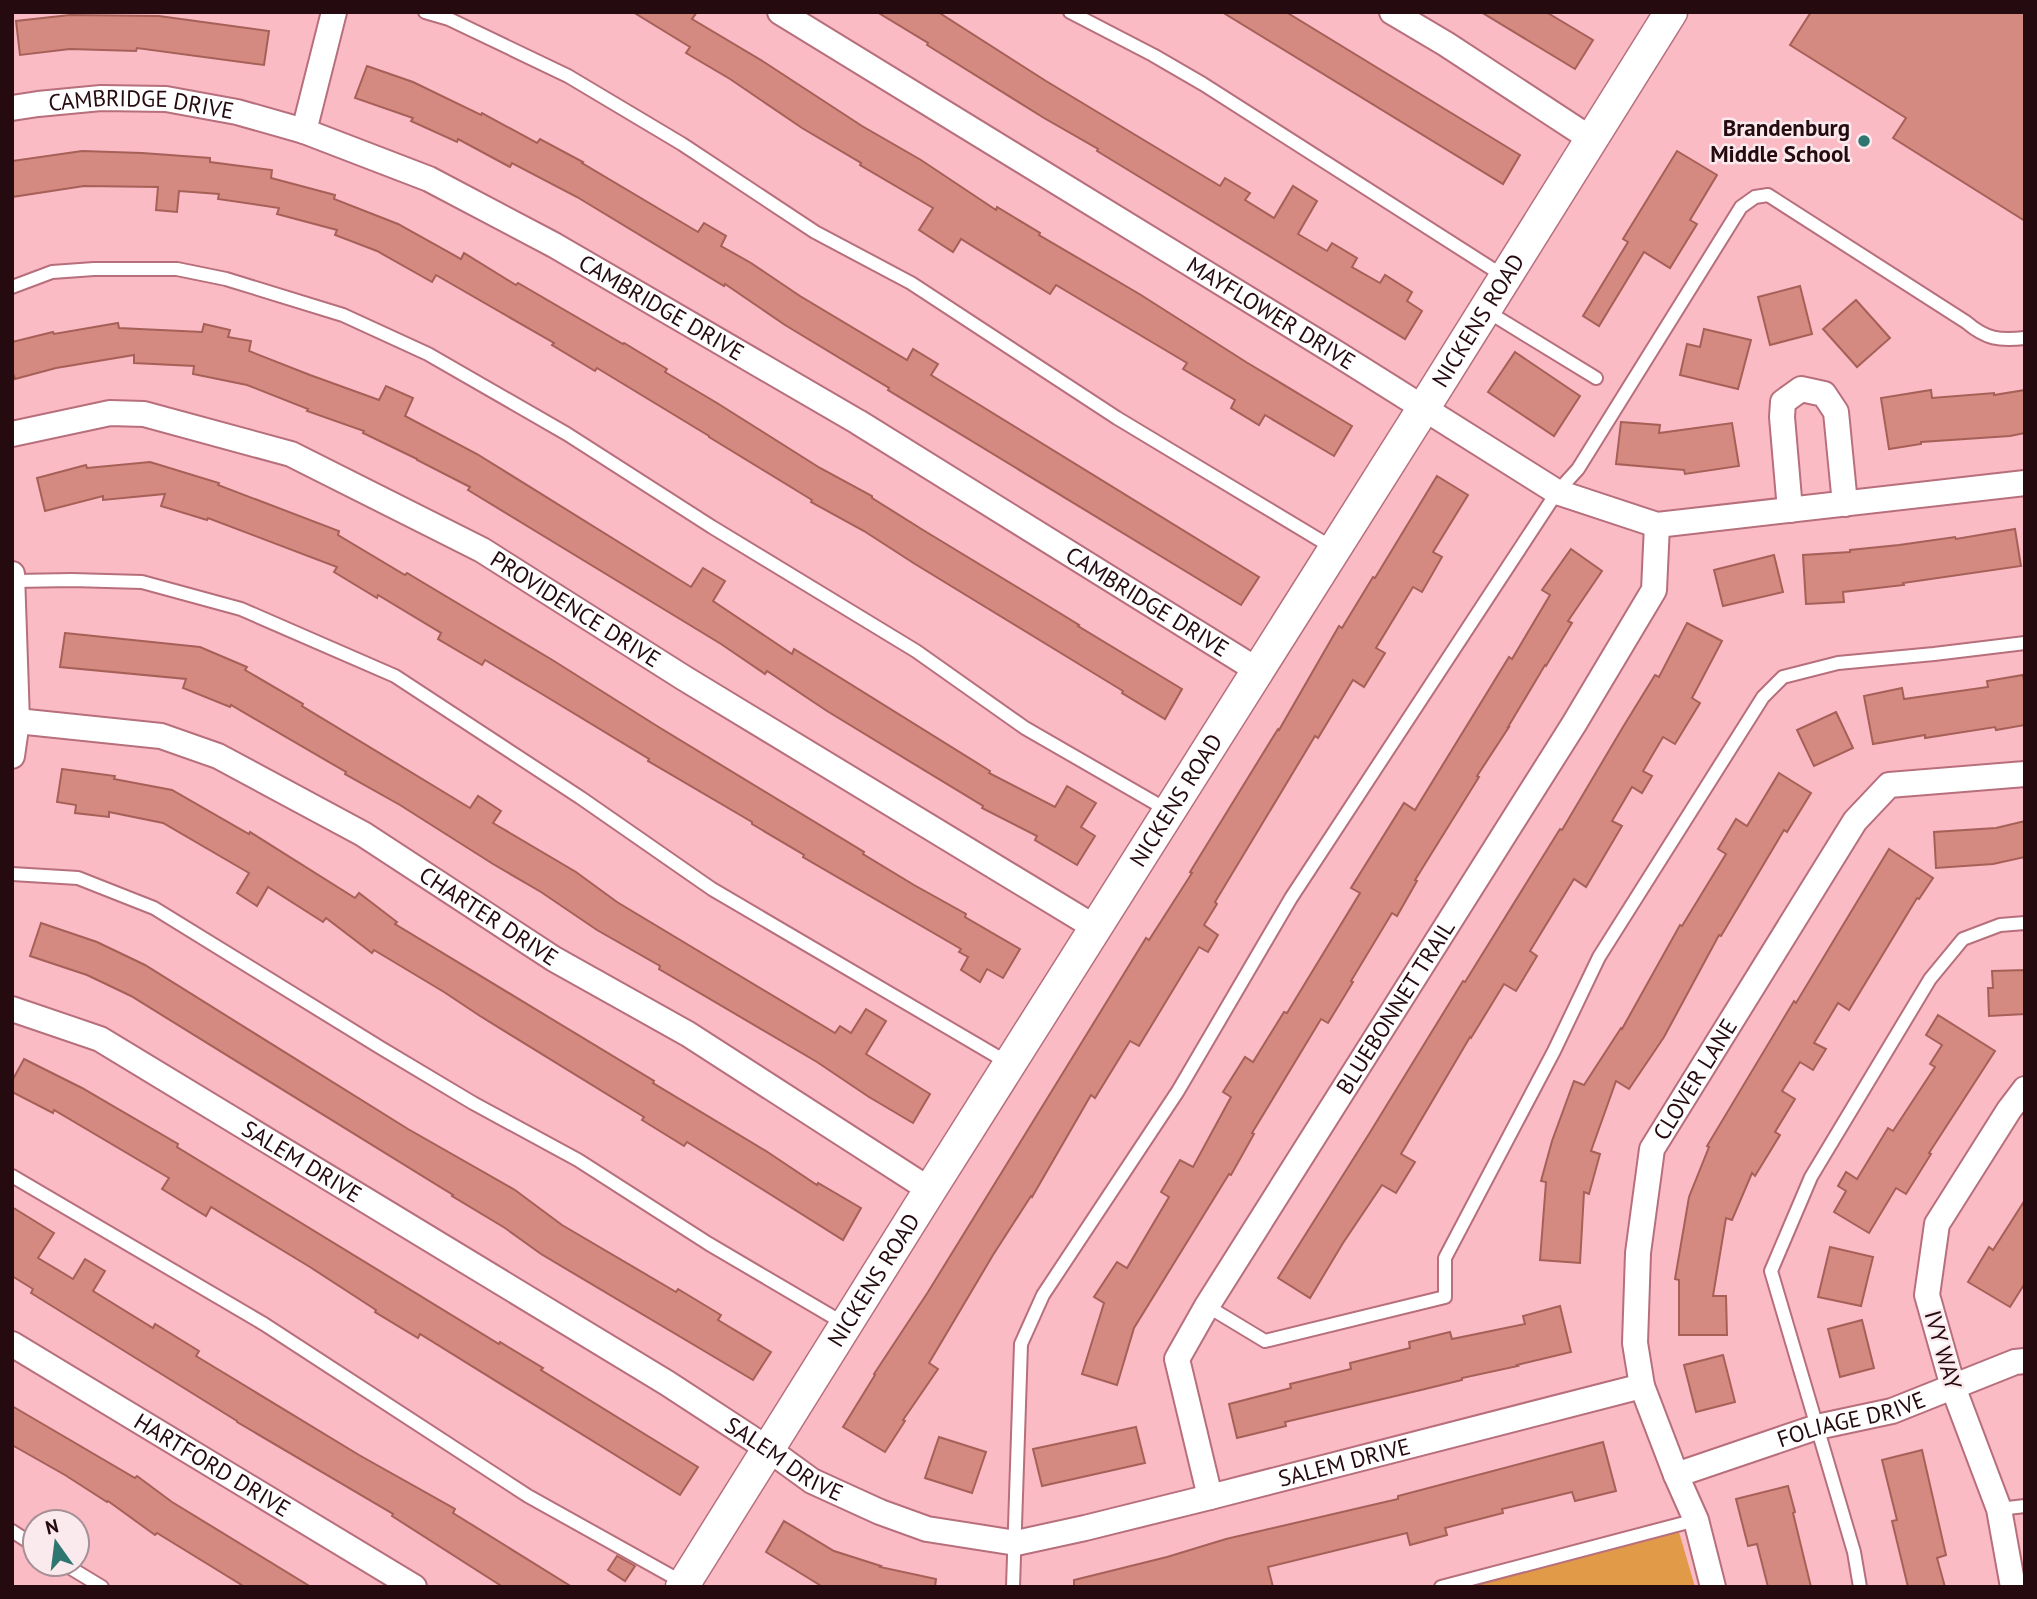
<svg xmlns="http://www.w3.org/2000/svg" width="2037" height="1599" font-family="'PT Sans',sans-serif">
	<style>
		.park { fill: #e19a47 }
		.building { fill: #d48a80; stroke: #a66057; stroke-width: 2 }
		.lines { fill: none; stroke-linecap: round; stroke-linejoin: round }
		.service-casing { stroke: #b76f7c; stroke-width: 16 }
		.minor-casing { stroke: #b76f7c; stroke-width: 28 }
		.tertiary-casing { stroke: #b76f7c; stroke-width: 35 }
		.service { stroke: #fff; stroke-width: 12 }
		.minor { stroke: #fff; stroke-width: 24 }
		.tertiary { stroke: #fff; stroke-width: 32 }
		.poi-dot { fill: #2e7670; stroke: #fbeaed; stroke-width: 2.5 }
		.labels { text-anchor: middle; stroke-width: 5; stroke-linejoin: round; paint-order: stroke }
		.street-label { font-size: 23px; fill: #250a10; stroke: #fbeaed }
		.poi-label { font-size: 23px; font-weight: bold; fill: #250a10; stroke: #fbeaed; text-anchor: end }
	</style>
	<rect width="100%" height="100%" fill="#fabbc5"/>
	<path class="park" d="M1679,1532L1695,1587H1463Z"/>
	<g class="building">
		<path d="M633,12H697L692,19L764,62L862,126L921,160L996,210L997,207L1040,233L1039,235L1141,295L1246,362L1352,426L1334,456L1265,415L1259,425L1231,408L1235,400L1183,369L1187,363L1056,285L1050,294L961,239L953,252L919,230L933,208L860,165L861,163L802,128L730,79L686,53L690,47Z"/>
		<path d="M877,12H938L1046,81L1220,186L1225,178L1250,193L1245,200L1274,218L1293,186L1317,201L1298,234L1327,251L1332,243L1357,258L1352,267L1380,283L1385,275L1412,292L1407,301L1422,311L1405,339L1097,151L1098,149L1044,118L927,45L928,43Z"/>
		<path d="M1222,12H1286L1520,155L1503,184Z"/>
		<path d="M1481,12H1546L1593,40L1575,69Z"/>
		<path d="M1811,12H2025V221L1893,138L1906,118L1790,45Z"/>
		<path d="M70,15L159,16L269,31L264,65L137,48L136,51L70,49L20,55L16,21Z"/>
		<path d="M367,66L413,82L481,115L482,113L537,143L540,139L583,162L582,163L698,232L704,223L726,236L721,246L751,263L800,296L907,360L913,349L938,364L931,375L1259,577L1241,605L888,390L889,388L785,325L725,284L724,286L577,197L512,163L510,167L458,139L457,142L411,121L413,118L355,98Z"/>
		<path d="M82,151L142,153L210,158V162L272,170L271,178L335,195L334,199L398,224L461,259L464,253L516,285L518,283L623,344L624,343L667,369L665,372L717,403L820,468L872,496V498L923,530L1027,593L1079,625L1078,626L1182,689L1165,719L1122,693L1123,691L915,564L864,531L811,502L812,500L709,437V436L597,368L595,371L552,345L554,343L436,275L432,282L377,251L335,235L337,230L277,214L279,208L218,199L219,194L179,191L177,212L156,210L158,187L84,186L12,197V161Z"/>
		<path d="M1677,151L1717,175L1690,220L1697,224L1670,268L1644,252L1599,326L1583,316L1628,242L1623,239Z"/>
		<path d="M1800,286L1812,334L1770,345L1758,297Z"/>
		<path d="M1856,300L1890,338L1857,367L1823,329Z"/>
		<path d="M118,323L119,328L202,332L204,324L230,330L228,337L251,341L249,351L310,375L379,400L386,386L413,398L405,416L477,454L691,587L703,568L725,581L713,601L792,654L794,649L990,771L989,773L1055,807L1067,786L1096,803L1081,827L1095,836L1077,865L1035,840L1037,836L982,808L983,806L827,711L767,671L765,674L721,644L468,490L470,487L417,460V459L363,433L364,431L307,411L308,409L247,385L193,374L194,366L134,363V355L56,368L15,379L12,370V342L53,332L54,334Z"/>
		<path d="M1704,329L1751,340L1738,389L1680,375L1687,344L1700,347Z"/>
		<path d="M1515,352L1580,396L1554,436L1488,392Z"/>
		<path d="M1931,390L1932,398L1994,393V395L2025,390V433L2010,436L1921,442V444L1889,449L1881,398Z"/>
		<path d="M1621,422L1660,425L1659,433L1732,423L1739,466L1685,474L1684,470L1616,464Z"/>
		<path d="M150,462L219,483L218,485L339,531L338,535L405,575L407,573L554,661L657,726L864,852L863,854L914,885L966,914L965,917L1020,949L1003,978L987,969L980,982L961,970L968,957L959,952L961,949L803,857L804,855L752,824V822L648,761L649,759L537,691L485,660L482,665L438,639L441,633L378,595L377,598L334,572L337,567L208,518L207,520L161,506L165,494L103,500V496L45,511L37,478L86,465L87,468Z"/>
		<path d="M1437,476L1468,495L1433,552L1442,557L1422,592L1413,587L1376,648L1385,653L1364,687L1353,680L1318,738L1315,736L1215,902L1217,904L1204,925L1218,935L1208,952L1199,947L1139,1046L1130,1041L1095,1098L1091,1095L1032,1197L1031,1196L993,1255L929,1363L938,1369L903,1420L905,1421L885,1452L843,1427L875,1375L874,1374L928,1292L1146,938L1149,940L1192,873L1190,872L1278,729L1279,730L1339,626L1342,628L1373,577L1375,578Z"/>
		<path d="M2015,529L2021,566L1903,583L1904,585L1843,592L1844,602L1806,604L1803,555L1850,552V550L1899,545L1955,537L1956,539Z"/>
		<path d="M1571,549L1602,571L1568,621L1572,623L1546,666L1545,665L1508,727H1509L1477,776L1479,777L1415,880L1417,881L1397,916L1392,913L1351,981L1353,982L1328,1023L1321,1019L1252,1133L1254,1134L1231,1175L1229,1174L1134,1328L1117,1385L1082,1374L1104,1303L1094,1297L1117,1262L1127,1268L1169,1197L1161,1192L1180,1160L1193,1167L1231,1097L1223,1092L1245,1057L1253,1062L1284,1012L1287,1013L1360,893L1351,888L1404,803L1415,810L1509,657L1512,659L1550,595L1542,590Z"/>
		<path d="M1774,555L1783,592L1723,606L1714,570Z"/>
		<path d="M1687,623L1722,641L1692,698L1700,703L1675,744L1663,737L1643,771L1652,776L1642,793L1632,787L1612,821L1622,826L1586,887L1574,879L1530,951L1537,956L1516,991L1504,984L1471,1038L1470,1037L1401,1154L1415,1162L1396,1193L1382,1185L1343,1243L1310,1298L1278,1278L1369,1134L1463,981L1465,982L1560,829L1562,830L1623,727L1655,675L1659,677Z"/>
		<path d="M65,633L200,647L247,667L245,670L303,704L302,706L470,808L478,796L501,811L493,823L576,872L617,902L835,1033L840,1026L851,1033L866,1009L886,1021L866,1054L930,1094L913,1123L869,1097L817,1062L659,969L660,966L597,930L541,892L493,864L400,805L345,774L346,772L231,705L230,707L183,688L186,679L60,667Z"/>
		<path d="M2023,675L2025,685V725L1996,730L1995,727L1925,738V735L1873,744L1864,696L1902,688L1904,699L1988,687L1987,681Z"/>
		<path d="M1836,712L1853,748L1814,766L1797,730Z"/>
		<path d="M62,769L115,776L114,779L172,790L249,834L250,832L355,898L359,893L397,922L395,924L654,1081L653,1083L766,1151L817,1185L818,1183L861,1208L843,1240L687,1142L684,1146L642,1120L644,1117L480,1016L444,992L374,950L372,953L326,918L323,922L268,887L257,906L237,893L249,873L163,823L109,812V817L75,813L76,805L57,802Z"/>
		<path d="M1779,773L1811,793L1787,832L1784,830L1721,936L1719,935L1664,1037L1629,1089L1616,1081L1591,1151L1600,1154L1589,1194L1584,1192L1580,1263L1540,1260L1546,1182L1541,1181L1552,1141L1574,1081L1584,1085L1621,1028L1622,1029L1680,925L1682,926L1726,854L1718,849L1736,819L1747,826Z"/>
		<path d="M2025,821V857L1993,864L1936,868L1934,832L1996,828Z"/>
		<path d="M1889,849L1933,878L1919,899L1917,898L1849,1010L1838,1003L1814,1043L1826,1049L1813,1070L1800,1062L1782,1091L1795,1099L1775,1132L1780,1135L1755,1176L1752,1173L1732,1220L1726,1218L1713,1296H1726L1727,1335H1679V1280L1675,1279L1689,1197L1709,1147L1707,1146L1794,1001L1796,1003Z"/>
		<path d="M41,923L97,942L145,965L408,1129L515,1190L562,1225L676,1292L678,1289L721,1315L718,1320L771,1352L753,1380L541,1254L505,1228L452,1196L453,1195L131,996L87,975L30,956Z"/>
		<path d="M2025,970V1014L1989,1016L1988,988H1993L1992,971Z"/>
		<path d="M1938,1015L1995,1051L1929,1153L1931,1154L1906,1194L1896,1188L1869,1233L1834,1212L1846,1191L1838,1186L1846,1172L1857,1179L1888,1128L1893,1131L1935,1067L1930,1064L1942,1045L1926,1035Z"/>
		<path d="M24,1059L82,1088L178,1144L177,1147L499,1344L500,1342L543,1368L541,1370L698,1467L680,1495L420,1334L418,1338L375,1312L376,1310L310,1267L211,1207L206,1216L162,1189L169,1178L54,1110L53,1113L12,1092V1081Z"/>
		<path d="M2025,1200V1283L2010,1307L1968,1282L1989,1247L1993,1250Z"/>
		<path d="M12,1207L54,1233L38,1258L73,1279L85,1259L105,1271L93,1291L153,1328L155,1324L199,1351L196,1356L359,1455L455,1509L453,1513L572,1587H503L392,1516L393,1514L237,1422V1421L31,1293L33,1289L12,1276Z"/>
		<path d="M1830,1247L1873,1257L1861,1306L1818,1297Z"/>
		<path d="M1560,1306L1571,1352L1517,1365L1518,1366L1462,1378V1380L1421,1390L1285,1422L1286,1426L1237,1438L1229,1404L1291,1388L1290,1384L1351,1369L1350,1363L1410,1348L1409,1342L1450,1332L1452,1339L1525,1324L1523,1316Z"/>
		<path d="M1862,1320L1874,1368L1840,1377L1828,1329Z"/>
		<path d="M1723,1355L1735,1402L1696,1412L1684,1365Z"/>
		<path d="M12,1406L135,1478L137,1476L172,1502L311,1587H245L157,1533L155,1535L108,1501L107,1502L65,1475L12,1445Z"/>
		<path d="M1136,1427L1145,1463L1042,1486L1033,1449Z"/>
		<path d="M939,1437L986,1452L972,1493L925,1478Z"/>
		<path d="M1603,1442L1616,1491L1575,1501L1572,1492L1502,1509L1503,1513L1445,1528L1447,1535L1410,1545L1407,1533L1268,1567L1273,1587H1074V1580L1167,1557L1226,1539L1398,1499V1496Z"/>
		<path d="M1922,1450L1946,1555L1937,1558L1945,1587H1908L1892,1521L1897,1520L1882,1460Z"/>
		<path d="M1788,1486L1795,1512L1793,1513L1811,1587H1768L1757,1544L1748,1546L1736,1499Z"/>
		<path d="M784,1521L834,1551L881,1566L880,1567L936,1579L935,1587H823L766,1552Z"/>
		<path d="M617,1556L635,1566L625,1581L608,1570Z"/>
	</g>
	<g class="lines">
		<defs>
			<g id="service">
				<path d="M425,12L449,19L568,76L682,144L815,232L911,283L1117,418L1333,548"/>
				<path d="M1070,12L1153,55L1203,84L1505,277"/>
				<path d="M12,287L52,272L94,269H177L226,279L343,315L428,354L567,434L712,527L916,651L1025,728L1169,811"/>
				<path d="M1485,310L1596,378"/>
				<path d="M14,581L72,580L142,582L241,609L395,676L581,798L712,889L1010,1064"/>
				<path d="M12,874L78,878L154,908L381,1048L473,1103L578,1160L709,1244L845,1324"/>
				<path d="M12,1176L264,1324L528,1496L684,1583"/>
				<path d="M1207,1306L1265,1341L1445,1297V1258L1554,1051L1599,957L1763,697L1783,677L1838,663L1934,654L2025,643"/>
				<path d="M1999,1509L2025,1506"/>
				<path d="M12,1531L35,1546"/>
				<path d="M64,1564L102,1587"/>
				<path d="M1013,1587L1021,1344L1043,1295L1178,1091L1291,898L1557,492L1578,469L1741,207L1755,197L1768,195L1966,322C1986,339 1999,341 2025,338"/>
				<path d="M1441,1587L1696,1520"/>
				<path d="M1860,1587L1854,1552L1771,1271L1811,1177L1930,979L1963,939L2000,925L2025,923"/>
			</g>
			<g id="minor">
				<path id="s1" d="M780,12L1336,353L1557,492L1657,525L2025,483"/>
				<path d="M1392,12L1446,44L1591,139"/>
				<path id="s2" d="M12,108L38,104L101,98L166,99L237,112L304,131L429,179L554,245L858,422L1257,670"/>
				<path d="M304,131L334,12"/>
				<path id="s3" d="M12,434L110,413L144,414L291,454L482,550L684,678L1096,928"/>
				<path d="M1790,510L1782,417L1783,402L1801,389L1824,394L1836,412L1845,504"/>
				<path d="M12,574L17,721L12,756"/>
				<path id="s4" d="M17,721L161,736L218,756L363,834L554,959L688,1034L930,1190"/>
				<path id="s5" d="M12,1009L100,1039L667,1383L768,1449L812,1481L880,1512L927,1529L1016,1543L1085,1528L1210,1497L1642,1386"/>
				<path id="s6" d="M12,1344L414,1587"/>
				<path id="s7" d="M1676,1475L1817,1427L1892,1411L2015,1362L2025,1361"/>
				<path id="s8" d="M1210,1497L1177,1359L1207,1306L1574,724L1654,590L1657,525"/>
				<path id="s9" d="M1713,1587L1696,1520L1676,1475L1642,1386L1635,1343L1638,1253L1652,1149L1855,821L1889,785L2025,774"/>
				<path d="M2013,1587L1999,1509L1953,1387L1927,1295L1937,1224L2009,1110L2025,1089"/>
			</g>
			<g id="tertiary">
				<path id="s10" d="M682,1587L930,1190L1423,409L1671,12"/>
			</g>
		</defs>
		<use href="#service" class="service-casing"/>
		<use href="#minor" class="minor-casing"/>
		<use href="#tertiary" class="tertiary-casing"/>
		<use href="#service" class="service"/>
		<use href="#minor" class="minor"/>
		<use href="#tertiary" class="tertiary"/>
	</g>
	<circle class="poi-dot" cx="1864" cy="141" r="7"/>
	<g class="labels">
		<g class="street-label">
			<text dy="8" stroke="none"><textPath href="#s2" startOffset="130">CAMBRIDGE DRIVE</textPath></text>
			<text dy="8" stroke="none"><textPath href="#s2" startOffset="696">CAMBRIDGE DRIVE</textPath></text>
			<text dy="8" stroke="none"><textPath href="#s1" startOffset="576">MAYFLOWER DRIVE</textPath></text>
			<text dy="8" stroke="none"><textPath href="#s10" startOffset="1496">NICKENS ROAD</textPath></text>
			<text dy="8" stroke="none"><textPath href="#s2" startOffset="1264">CAMBRIDGE DRIVE</textPath></text>
			<text dy="8" stroke="none"><textPath href="#s3" startOffset="611">PROVIDENCE DRIVE</textPath></text>
			<text dy="8" stroke="none"><textPath href="#s10" startOffset="929">NICKENS ROAD</textPath></text>
			<text dy="8" stroke="none"><textPath href="#s4" startOffset="520">CHARTER DRIVE</textPath></text>
			<text dy="8" stroke="none"><textPath href="#s8" startOffset="556">BLUEBONNET TRAIL</textPath></text>
			<text dy="8" stroke="none"><textPath href="#s9" startOffset="534">CLOVER LANE</textPath></text>
			<text dy="8" stroke="none"><textPath href="#s5" startOffset="329">SALEM DRIVE</textPath></text>
			<text dy="8" stroke="none"><textPath href="#s10" startOffset="362">NICKENS ROAD</textPath></text>
			<text transform="translate(1943 1350) rotate(74)" y="8">IVY WAY</text>
			<text dy="8" stroke="none"><textPath href="#s7" startOffset="184">FOLIAGE DRIVE</textPath></text>
			<text dy="8" stroke="none"><textPath href="#s5" startOffset="896">SALEM DRIVE</textPath></text>
			<text dy="8" stroke="none"><textPath href="#s5" startOffset="1484">SALEM DRIVE</textPath></text>
			<text dy="8" stroke="none"><textPath href="#s6" startOffset="234">HARTFORD DRIVE</textPath></text>
		</g>
		<g class="poi-label">
			<text x="1850" y="136">Brandenburg<tspan x="1850" dy="26">Middle School</tspan></text>
		</g>
	</g>
	<rect width="2037" height="1599" fill="none" stroke="#250a10" stroke-width="28"/>
	<g transform="translate(56 1543) rotate(346)"><circle r="33" fill="#fbeaed" stroke="#a59095" stroke-width="2"/>
	<path d="M0-5L12 26L0 18L-12 26Z" fill="#2e7670"/>
	<text y="-10" font-size="19" font-weight="bold" text-anchor="middle" fill="#250a10">N</text>
	</g>
</svg>
